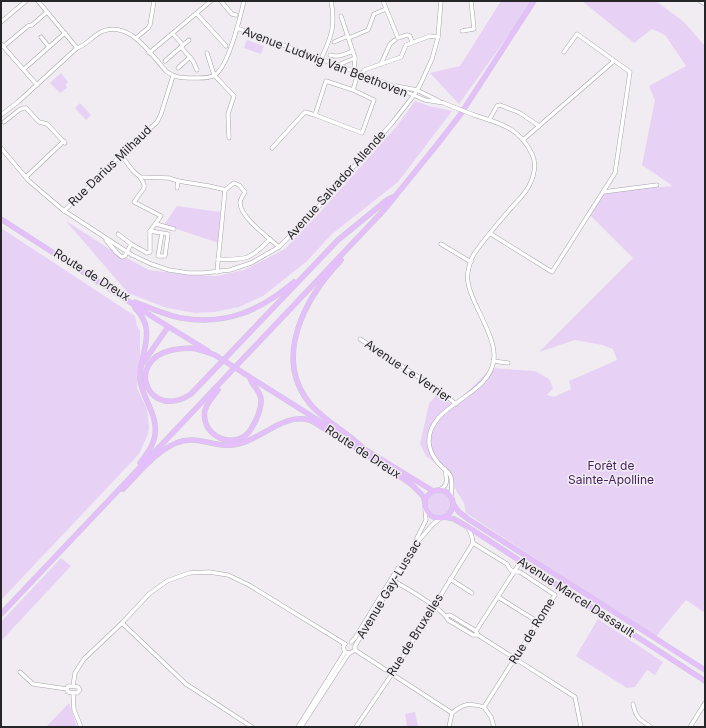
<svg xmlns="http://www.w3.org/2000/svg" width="706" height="728" font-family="Inter,sans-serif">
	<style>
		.green { fill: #e7d2f6 }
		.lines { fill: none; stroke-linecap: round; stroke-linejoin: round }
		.minor-casing { stroke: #a7a4aa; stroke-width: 4.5 }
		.major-casing { stroke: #cbcbcb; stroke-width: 5.5 }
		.minor { stroke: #fff; stroke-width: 3.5 }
		.major { stroke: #e5befe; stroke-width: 4.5 }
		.minor-bridge-casing { stroke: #a7a4aa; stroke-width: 4.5; stroke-linecap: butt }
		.major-bridge-casing { stroke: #cbcbcb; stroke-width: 5.5; stroke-linecap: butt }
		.minor-bridge { stroke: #fff; stroke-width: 3.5 }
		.major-bridge { stroke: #e5befe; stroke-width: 4.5 }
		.labels { text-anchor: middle; stroke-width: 3; stroke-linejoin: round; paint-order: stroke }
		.street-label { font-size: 12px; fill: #262527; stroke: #f0ecf2 }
		.park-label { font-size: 12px; fill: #441f5a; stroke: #f0ecf2 }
	</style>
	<rect width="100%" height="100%" fill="#f0ecf2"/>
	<g class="green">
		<path d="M501,1H533L459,104L430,73L460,66Z"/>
		<path d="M582,1H656L684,22L705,46V613L686,600C676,612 665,624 656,637L466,513L464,503L442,468L426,456L420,444L429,404L437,394L454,406L491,368L535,371L549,379L553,388L547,395L554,397L571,389L569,381L617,360L613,349L602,345L575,340L539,352L633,258L589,214L603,192L673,186L642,165L655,100L649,86L686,66L665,35L652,29L634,43Z"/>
		<path d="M247,40L264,46L261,54L244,48Z"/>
		<path d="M61,73L68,82L66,84L67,88L60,93L50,83Z"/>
		<path d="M415,101L429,106L452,111L398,182L332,234L307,261L263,296L239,307L214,312L195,313L167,308L128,293L66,221L108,248L149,270L190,275L217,276L244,270L285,249L322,210L397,126Z"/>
		<path d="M80,103L91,115L86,120L75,108Z"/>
		<path d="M177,206L220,212L219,243L164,225Z"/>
		<path d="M1,228L135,316L137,326L140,331V355L137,388L147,409L149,427L148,434L139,454L1,600Z"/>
		<circle cx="440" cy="504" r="12"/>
		<path d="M61,558L71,566L1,641V622Z"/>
		<path d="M598,619L663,662L655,675L647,670L635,687L627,688L576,656Z"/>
		<path d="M69,703L77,727H46Z"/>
		<path d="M415,712L418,727H407L405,714Z"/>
	</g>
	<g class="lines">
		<defs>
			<g id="minor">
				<path d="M38,1L77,48"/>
				<path d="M221,1L232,14L236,15"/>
				<path d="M383,1L398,38L407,35L410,36L412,42"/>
				<path d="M700,1L705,4"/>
				<path d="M197,14L226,46"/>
				<path d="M1,22L26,1"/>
				<path d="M237,28L388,84L425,100L444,103"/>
				<path d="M462,31L474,29L471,1"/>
				<path d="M173,34L183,45L181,47L193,61L197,70"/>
				<path d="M41,37L49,47"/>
				<path d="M136,38L148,28L150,25L154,1"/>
				<path d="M349,38L368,30L374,14L386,9"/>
				<path d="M334,42L348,36"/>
				<path d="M1,44L37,85"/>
				<path d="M183,45L189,40"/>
				<path d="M4,46L28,26L32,25L47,12"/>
				<path d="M149,53L211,1"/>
				<path d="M207,53L214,75L234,96L228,114L229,138"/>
				<path d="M330,55C339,58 345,54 353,51"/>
				<path d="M321,59C331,38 336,25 331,1"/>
				<path d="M165,61L181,47"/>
				<path d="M381,64L390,44L395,40"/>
				<path d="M338,65L355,58L341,16"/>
				<path d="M178,68L190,57"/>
				<path d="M24,69L65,33"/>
				<path d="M354,71L355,58"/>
				<path d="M362,74L364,70L401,57L406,45L430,36L438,37"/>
				<path d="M396,86L417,90L439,101"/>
				<path d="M353,90L374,100L362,133L315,115L326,81L353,90L358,73"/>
				<path d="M1,115L18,102L77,48C87,45 93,35 103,31C131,21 151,55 167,72C176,78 183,78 193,78C200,78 208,79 215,75C229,66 240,18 244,1"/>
				<path d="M489,120L497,106L500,105L520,113L539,126"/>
				<path d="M4,122L19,110L23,108H26L39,122L47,124L65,143"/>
				<path d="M524,139L614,61"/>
				<path d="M1,148L29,181L63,210L132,255L151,264L169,270L189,273H203L230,270L251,263L279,247L317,208L393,122L414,95L420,85L432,59L438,37L441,1"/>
				<path d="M272,148L305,112L315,115"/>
				<path d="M121,155L133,171L140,177L169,178L178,181L209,186L222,189L225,190L234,183L239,185L245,192C243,196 240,199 240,203C240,217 269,238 279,247"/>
				<path d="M26,177L64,141"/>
				<path d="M177,188L178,181"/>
				<path d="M603,192L657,185"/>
				<path d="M64,211L121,155L157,122L161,114L173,76"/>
				<path d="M156,224L174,229"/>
				<path d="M150,231L162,233L158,256H165L168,234L162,233"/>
				<path d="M118,234L131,244L147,253L150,252V231L161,216L134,202L144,188V184L140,177"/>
				<path d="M491,234L552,272L615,173L630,72L577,34L564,52"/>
				<path d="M106,240L117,253L122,257L125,256L131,244"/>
				<path d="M441,244L471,262"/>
				<path d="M218,259C246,260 250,260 270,239"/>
				<path d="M217,272L225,190"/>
				<path d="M360,339L437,389L456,404"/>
				<path d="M493,361L508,363"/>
				<path d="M439,490C450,485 446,478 445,469"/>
				<path d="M452,499C450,491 454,483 450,475C449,472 447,471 444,469C437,463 430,453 429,443C427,403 491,398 494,358C496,332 463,294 468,272C469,266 471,259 474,254C485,238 499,222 512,207C518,200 525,194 529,186C534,176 537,164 532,154C519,127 501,124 474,115"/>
				<path d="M417,538L426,520L425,509"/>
				<path d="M473,543L507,564C510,571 513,572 520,572L555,595L484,707"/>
				<path d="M450,579L472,593"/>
				<path d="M394,581C406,588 444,609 448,620L473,635H478L476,631L450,615L447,616"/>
				<path d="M498,597L538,622"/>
				<path d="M122,623L186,684L252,727"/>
				<path d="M476,631L521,561"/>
				<path d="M478,635L575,697L581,727"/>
				<path d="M351,642L355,638L398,568"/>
				<path d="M345,644L343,647L345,652L350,653L355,650"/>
				<path d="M355,650V646L415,545L433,524L441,518"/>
				<path d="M355,650L452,713"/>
				<path d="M20,672L33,684L67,689L68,692L77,693L80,690L78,687L68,686L67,689"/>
				<path d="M73,686L75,673L84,659L122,623L149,594L167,581L189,573L209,572L228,575L249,585L345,644"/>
				<path d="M73,693L74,710L81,727"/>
				<path d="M633,704C636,718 639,719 651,727"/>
				<path d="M484,707L491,717L494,727"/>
				<path d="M452,713C464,703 469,703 484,707"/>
				<path d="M298,727L345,652"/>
				<path d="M301,727L349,653"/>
				<path d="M356,727L394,671L473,543L472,537L468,527"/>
				<path d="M449,727L452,713"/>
				<path d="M690,727L705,703"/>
			</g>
			<g id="major">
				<path d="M1,219L156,319L208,351"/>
				<path d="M341,260C306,297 271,358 311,405C326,422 347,432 363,448"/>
				<path d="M135,302C150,308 165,315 181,318C226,326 261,310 294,282"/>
				<path d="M135,308C158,331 140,351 140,378C141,397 158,414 155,434C154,445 146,455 140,463"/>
				<path d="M215,355C207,352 199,349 191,348C184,348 178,349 172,350C123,361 149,422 191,394L338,240L387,200L393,197"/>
				<path d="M143,363L168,327"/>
				<path d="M245,374L340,434"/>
				<path d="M218,390C213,396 207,403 205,410C200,433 228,449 246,435C251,431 253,425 256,420C259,413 262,406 261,399C260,390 252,386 250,378"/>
				<path d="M337,435L411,484L423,496L425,502"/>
				<path d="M361,447L433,491"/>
				<path d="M123,489C140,472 165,438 193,440C208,441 223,448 238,444C262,439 283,413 309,420C320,424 327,433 338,436"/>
				<circle cx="439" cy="504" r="14"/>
				<path d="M453,504L459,512L468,519L705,670"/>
				<path d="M445,517L454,519L468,527L705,681"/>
				<path d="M1,614L384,210L436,146L460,115L534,1"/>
			</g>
		</defs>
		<use href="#minor" class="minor-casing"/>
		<use href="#major" class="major-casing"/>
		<use href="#minor" class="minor"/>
		<use href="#major" class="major"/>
		<defs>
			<path id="minor-bridge" d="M446,104L474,115"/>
			<path id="major-bridge" d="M215,355L245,374"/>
		</defs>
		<use href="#minor-bridge" class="minor-bridge-casing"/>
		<use href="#major-bridge" class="major-bridge-casing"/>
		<use href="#minor-bridge" class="minor-bridge"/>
		<use href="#major-bridge" class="major-bridge"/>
	</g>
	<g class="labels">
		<g class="street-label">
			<text transform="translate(325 62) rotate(21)" y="4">Avenue Ludwig Van Beethoven</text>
			<text transform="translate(110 166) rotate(-44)" y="4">Rue Darius Milhaud</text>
			<text transform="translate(336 185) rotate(-48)" y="4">Avenue Salvador Allende</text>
			<text transform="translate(92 275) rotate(32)" y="4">Route de Dreux</text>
			<text transform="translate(408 371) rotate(34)" y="4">Avenue Le Verrier</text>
			<text transform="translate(363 452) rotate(33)" y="4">Route de Dreux</text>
			<text transform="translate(389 589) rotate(-59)" y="4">Avenue Gay-Lussac</text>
			<text transform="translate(576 597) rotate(33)" y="4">Avenue Marcel Dassault</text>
			<text transform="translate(532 631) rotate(-58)" y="4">Rue de Rome</text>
			<text transform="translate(415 635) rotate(-58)" y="4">Rue de Bruxelles</text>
		</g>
		<g class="park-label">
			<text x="611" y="470">Forêt de<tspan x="611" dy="14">Sainte-Apolline</tspan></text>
		</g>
	</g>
	<rect width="706" height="728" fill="none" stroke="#262527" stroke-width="4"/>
</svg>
